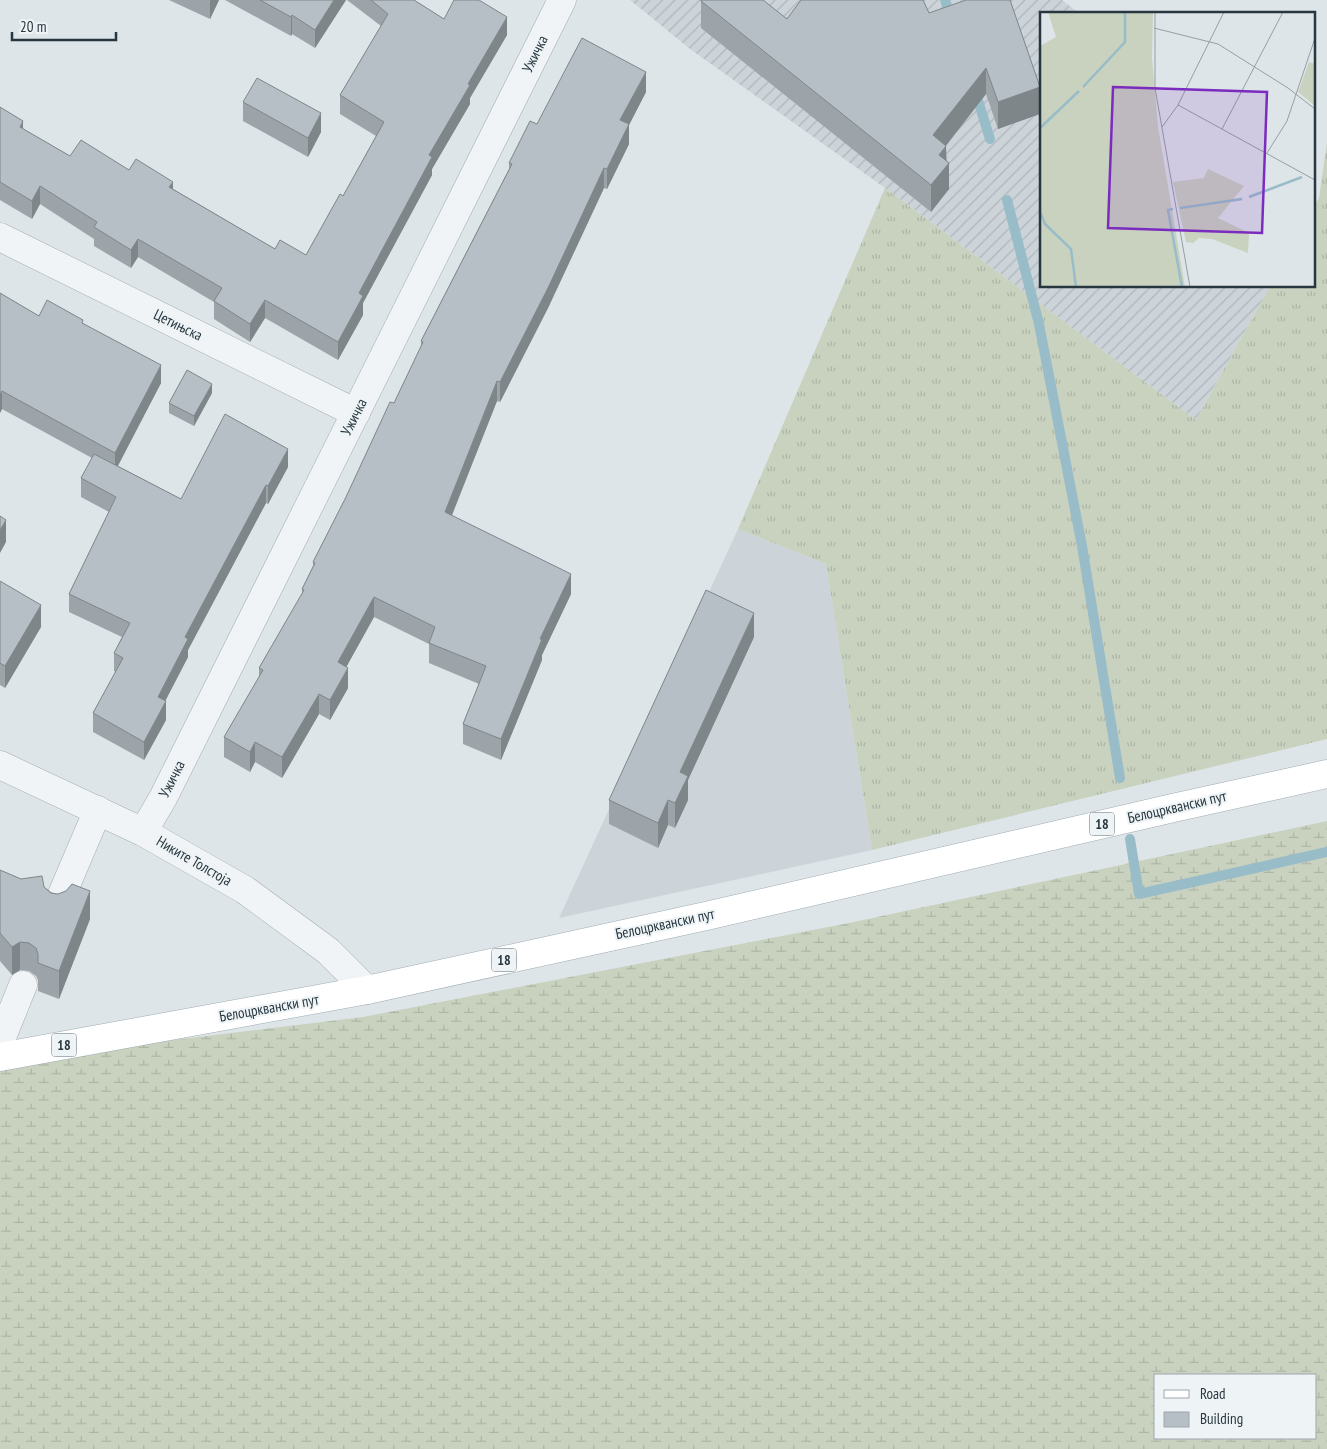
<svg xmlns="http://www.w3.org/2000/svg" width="1327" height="1449" font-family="'PT Sans Narrow',sans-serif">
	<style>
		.built { fill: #ccd4da }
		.industrial { fill: url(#industrial-furrows) }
		.grass { fill: url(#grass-tufts) }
		.wetland { fill: url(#wetland-marsh); fill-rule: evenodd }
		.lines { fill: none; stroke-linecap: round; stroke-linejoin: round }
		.stream { stroke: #99bcc9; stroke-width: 10 }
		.minor-casing { stroke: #a3adb2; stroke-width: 29 }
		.major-casing { stroke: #9eacb4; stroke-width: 29 }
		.minor { stroke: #f1f4f6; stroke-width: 28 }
		.major { stroke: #fff; stroke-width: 28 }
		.wall { fill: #9da4a9 }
		.shaded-wall { fill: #7f868a }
		.building { fill: #b6bfc5; stroke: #7f868a }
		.labels { text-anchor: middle; stroke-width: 4; stroke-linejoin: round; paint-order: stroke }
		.shield { fill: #eef3f6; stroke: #636f76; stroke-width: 1 }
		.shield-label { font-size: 14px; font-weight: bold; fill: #27363f }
		.street-label { font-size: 15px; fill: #27363f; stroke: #eef3f6 }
		.inset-river { fill: none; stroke: #99bcc9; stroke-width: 2.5 }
		.inset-road { fill: none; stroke: #959fa4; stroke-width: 1 }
		.view { fill: #7b2cbf; fill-opacity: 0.15; stroke: #7b2cbf; stroke-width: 2.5 }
		.inset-edge { fill: none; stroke: #27363f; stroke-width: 2.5 }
	</style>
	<defs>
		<pattern id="industrial-furrows" width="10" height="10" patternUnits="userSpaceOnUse" patternTransform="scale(1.25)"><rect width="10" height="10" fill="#ccd4da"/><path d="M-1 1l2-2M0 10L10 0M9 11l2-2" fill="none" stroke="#afb7bc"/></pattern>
		<pattern id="grass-tufts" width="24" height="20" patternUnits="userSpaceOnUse" patternTransform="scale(1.25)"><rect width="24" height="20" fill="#c9d2bf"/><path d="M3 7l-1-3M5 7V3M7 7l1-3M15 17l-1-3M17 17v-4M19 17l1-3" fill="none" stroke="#adb5a5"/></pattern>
		<pattern id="wetland-marsh" width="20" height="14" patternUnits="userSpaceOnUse" patternTransform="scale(1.25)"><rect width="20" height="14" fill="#c9d2bf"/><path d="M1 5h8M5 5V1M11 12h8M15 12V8" fill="none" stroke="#adb5a5"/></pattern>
	</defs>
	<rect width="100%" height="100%" fill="#dee5e8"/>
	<path class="built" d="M738,529L826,564L872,850L559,918Z"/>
	<path class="industrial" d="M630,0H1062L1080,14H1041V286H1270L1196,420L885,188L690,49Z"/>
	<path class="grass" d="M1327,142V739L872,850L826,564L738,529L885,188L1196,420L1270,286H1313V208L1319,198Z"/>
	<path class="wetland" d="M1327,821V1449H0V1061L363,1017L849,923ZM1156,1375H1316V1438H1156Z"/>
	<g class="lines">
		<g class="stream">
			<path d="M945,0L951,18"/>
			<path d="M975,91L990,139"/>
			<path d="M1007,200L1039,324L1082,546L1120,778"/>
			<path d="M1130,839L1139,894L1327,852"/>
		</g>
		<defs>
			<g id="minor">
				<path d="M0,237L356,413"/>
				<path d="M0,765L143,832L245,890L328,951L367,990"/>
				<path d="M143,832L163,798L562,0"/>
				<path d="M57,906L98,810"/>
				<path d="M0,1042L23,985"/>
			</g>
			<path id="major" d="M0,1057L367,990L706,916L1173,808L1327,774"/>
		</defs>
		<use href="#minor" class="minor-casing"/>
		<use href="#major" class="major-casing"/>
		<use href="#minor" class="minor"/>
		<use href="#major" class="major"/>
	</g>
	<g class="wall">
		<path d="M169,0H219L210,19Z"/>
		<path d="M225,0H346L315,48L292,34L291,36Z"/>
		<path d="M347,0H414L444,19L507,35L470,98V104L432,169V175L363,303V315L338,360L265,318L250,342L214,319V302L138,257L131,268L94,246V239L40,204L32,219L0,200V107L23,129L70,156L129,170L173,189L275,249L306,255L343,196L376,136L340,114V95L381,26Z"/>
		<path d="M701,1L787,19L929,13L1040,114L998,129L986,94L946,146L949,189L931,212L701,28Z"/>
		<path d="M646,92L629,125V144L607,189L604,188L548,308L500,402L497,401L451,516L571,594L542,655V660L501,760L463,744V724L479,684L429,663V644L374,617L346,667L348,688L330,720L319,714L282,778L255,762L250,772L224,757V737L259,678V668L302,595V589L313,566V562L394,403L421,347V341L509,169V163L537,124Z"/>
		<path d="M243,102L321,132L308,157L243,121Z"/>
		<path d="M0,293L39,316L83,323L161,383L118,466L181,499L288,467L268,504L266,503L188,650V657L165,701L166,720L144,760L93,732V713L116,672L114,671V653L122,637L69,612V594L109,512L81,497V478L92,458L2,409L0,413Z"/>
		<path d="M212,393L194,426L169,413V403Z"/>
		<path d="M0,581L41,627L5,688L0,685Z"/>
		<path d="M754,637L688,780V800L675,828L668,825L658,848L609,824V800Z"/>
		<path d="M0,870L21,879L44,887L90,919L59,999L38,991V980L36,976L29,971L20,970L12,975L0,961Z"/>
	</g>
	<g class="shaded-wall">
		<path d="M210,0H219L210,19Z"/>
		<path d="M334,0H346L315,48V30Z"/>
		<path d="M292,15V34L291,36V17Z"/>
		<path d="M507,17V35L470,98V104L432,169V175L363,303V315L338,360V342L359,293L429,155L468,84Z"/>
		<path d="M986,68V94L933,162V135Z"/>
		<path d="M646,72V92L629,125V144L607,189V169L620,120Z"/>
		<path d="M1040,87V114L998,129V102Z"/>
		<path d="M321,113V132L308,157V138Z"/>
		<path d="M23,121V140L20,127Z"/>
		<path d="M946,146V165L949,163V189L931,212V185L939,155Z"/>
		<path d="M604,168V188L548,308L500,402V382Z"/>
		<path d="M173,182V201L169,187Z"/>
		<path d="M40,186V204L32,219V201Z"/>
		<path d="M138,239V257L131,268V250Z"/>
		<path d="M265,300V318L250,342V324Z"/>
		<path d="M161,365V383L115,471V453Z"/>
		<path d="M497,381V401L445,533V512Z"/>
		<path d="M212,384V393L194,426V416Z"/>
		<path d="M2,391V409L0,413V395Z"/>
		<path d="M288,449V467L268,504V486Z"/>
		<path d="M266,485V503L188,650V657L158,715V697L185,637Z"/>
		<path d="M6,520V542L0,553V530Z"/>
		<path d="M571,574V594L542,655V660L501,760V739L540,639Z"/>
		<path d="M374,597V617L338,682V662Z"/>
		<path d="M41,605V627L5,688V666Z"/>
		<path d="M754,613V637L688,780V800L675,828V803L680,772Z"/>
		<path d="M348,668V688L330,720V700Z"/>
		<path d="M319,694V714L282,778V757Z"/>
		<path d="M166,701V720L144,760V742Z"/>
		<path d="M255,742V762L250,772V752Z"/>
		<path d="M668,800V825L658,848V823Z"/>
		<path d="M90,891V919L59,999V971Z"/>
		<path d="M20,942V970L12,975V947Z"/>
	</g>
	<g class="building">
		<path d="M260,0H334L315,30L292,15L291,17Z"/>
		<path d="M371,0H414L444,19L454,0H479L507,17L468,84L470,85L429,155L432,157L359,293L363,296L338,342L265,300L250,324L214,301L222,288L138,239L131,250L94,227L97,222L40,186L32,201L0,182V107L23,121L20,127L70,156L81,140L129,170L136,159L173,182L169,187L275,249L280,240L306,255L340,194L343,196L384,122L340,95L388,14Z"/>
		<path d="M701,0H763L787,19L801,0H923L929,13L966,0H1010L1040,87L998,102L986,68L933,135L946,146L939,155L949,163L931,185L701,1Z"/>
		<path d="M582,38L646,72L620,120L629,124L607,169L604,168L548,288L500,382L497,381L445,512L571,574L540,639H542L501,739L463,724L486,666L429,643L435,627L374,597L338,662L348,668L330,700L319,694L282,757L255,742L250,752L224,737L263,670L259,668L304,590L302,589L315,563L313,562L346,497L390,402L394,403L423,342L421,341L512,164L509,163L530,121L537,124Z"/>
		<path d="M257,78L321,113L308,138L243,102Z"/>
		<path d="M0,293L39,316L47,300L83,320L82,323L161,365L115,453L2,391L0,395Z"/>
		<path d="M187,370L212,384L194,416L169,403Z"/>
		<path d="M225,414L288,449L268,486L266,485L185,637L188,639L158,697L166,701L144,742L93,713L123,658L114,653L130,623L69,594L116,497L81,478L94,454L181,499Z"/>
		<path d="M0,516L6,520L0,530Z"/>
		<path d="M0,581L41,605L5,666L0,663Z"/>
		<path d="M706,590L754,613L680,772L688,776L675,803L668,800L658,823L609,800Z"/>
		<path d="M0,870L21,879L42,876L44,887L51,893L58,894L66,891L72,884L90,891L59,971L38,963V954L36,948L29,943L20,942L12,947L0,933Z"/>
	</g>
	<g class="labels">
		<g class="shield">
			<rect x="1089.5" y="812.5" width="25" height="23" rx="4"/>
			<rect x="491.5" y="948.5" width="25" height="23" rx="4"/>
			<rect x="51.5" y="1033.5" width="25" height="23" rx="4"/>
		</g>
		<g class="shield-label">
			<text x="1102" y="829">18</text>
			<text x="504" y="965">18</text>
			<text x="64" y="1050">18</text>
		</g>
		<g class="street-label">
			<text transform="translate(535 54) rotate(-64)" y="5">Ужичка</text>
			<text transform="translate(178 325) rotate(26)" y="5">Цетињска</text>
			<text transform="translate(354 417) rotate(-63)" y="5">Ужичка</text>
			<text transform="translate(172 779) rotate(-63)" y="5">Ужичка</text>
			<text transform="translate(1177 807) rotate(-13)" y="5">Белоцрквански пут</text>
			<text transform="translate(194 861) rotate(30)" y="5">Никите Толстоја</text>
			<text transform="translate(665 924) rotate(-12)" y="5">Белоцрквански пут</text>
			<text transform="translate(269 1008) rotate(-10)" y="5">Белоцрквански пут</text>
		</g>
	</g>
	<g transform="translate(1040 12)">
		<rect width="275" height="275" fill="#dee5e8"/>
		<path d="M168,157L204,174L178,206L209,221L208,241L172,227L159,226L153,231L146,230L133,170L164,166Z" fill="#c9d2bf"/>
		<path d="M8,0H113L112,45L118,115L145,275H0V34L16,25Z" fill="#c9d2bf"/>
		<path d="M269,50L275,52L274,93L258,80Z" fill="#c9d2bf"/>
		<path class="inset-river" d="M43,75L85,30V0M0,116L39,79M209,185L262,165M140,196L202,187M133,197L128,198L142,275M0,200L5,212L31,237L36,275"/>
		<path class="inset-road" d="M115,0V76L150,275M114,16L178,32L248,76L275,97M138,93L275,168M122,115L138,93L184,0M182,117L243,0M227,141L247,109L275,26"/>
		<path class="view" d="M73,75L227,80L222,221L68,216Z"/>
		<rect width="275" height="275" class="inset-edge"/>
	</g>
	<rect x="1154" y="1374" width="162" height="65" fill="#eef3f6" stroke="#9ea7ad"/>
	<rect x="1164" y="1390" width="25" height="8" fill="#ffffff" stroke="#9ea7ad"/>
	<text x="1200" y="1399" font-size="15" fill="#27363f">Road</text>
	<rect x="1164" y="1412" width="25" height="15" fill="#b6bfc5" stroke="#9ea7ad"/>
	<text x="1200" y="1424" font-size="15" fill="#27363f">Building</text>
	<path d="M12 32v8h104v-8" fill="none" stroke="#27363f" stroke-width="2.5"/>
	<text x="20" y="32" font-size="15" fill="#27363f" stroke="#eef3f6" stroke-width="4" paint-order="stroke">20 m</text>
</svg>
